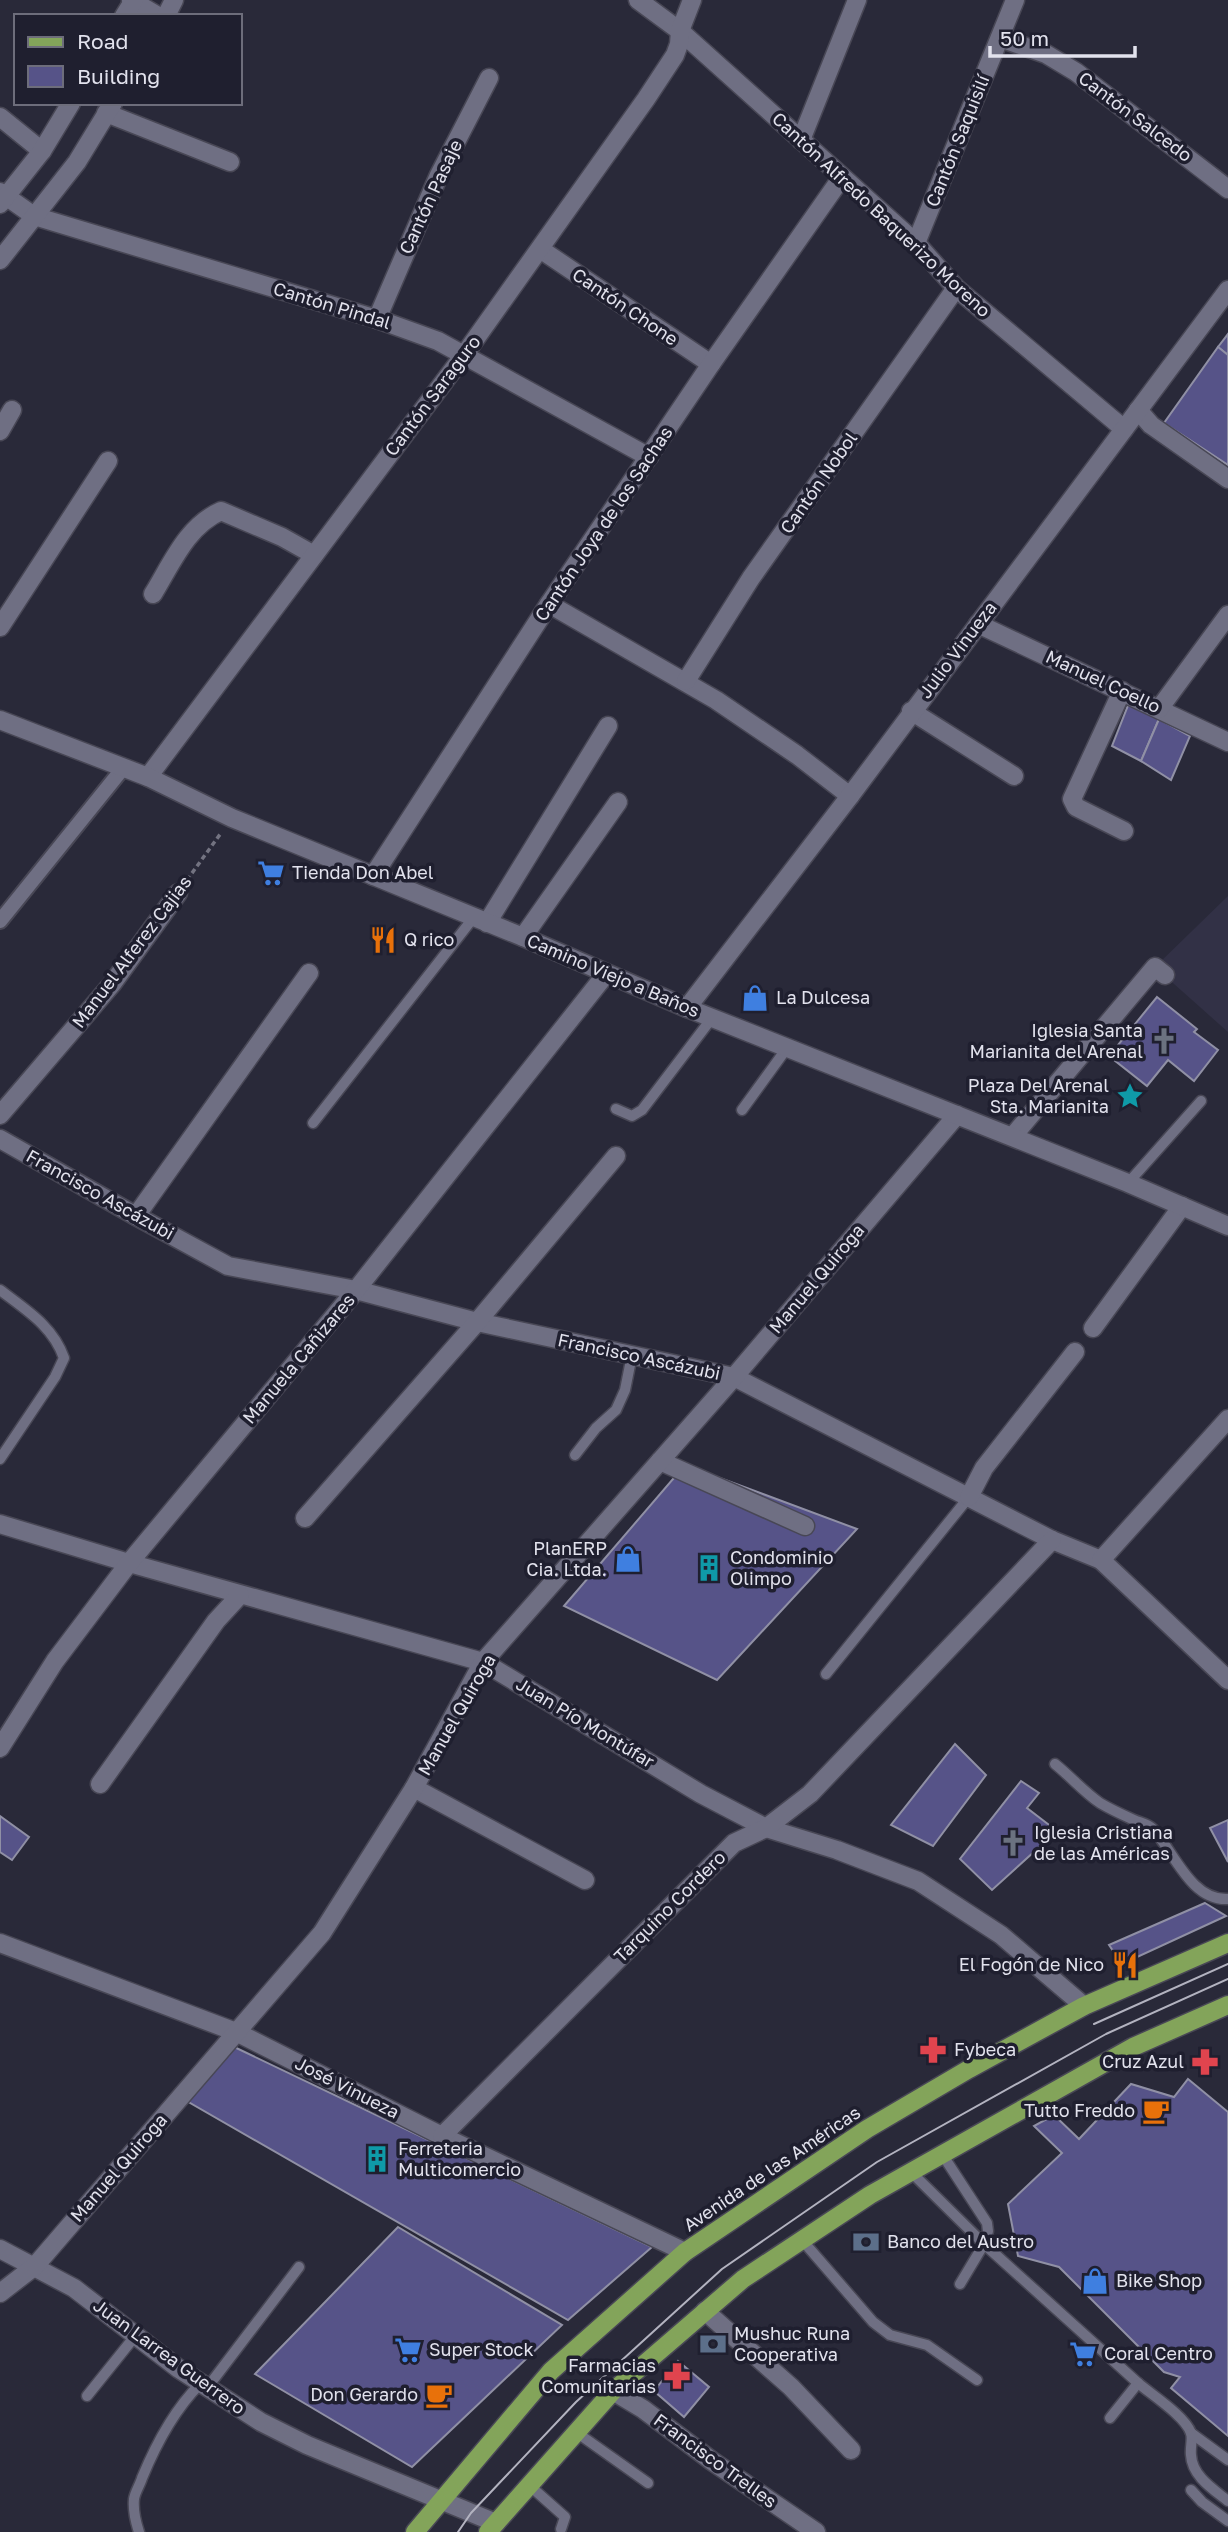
<svg xmlns="http://www.w3.org/2000/svg" width="1228" height="2532" font-family="'Golos Text',sans-serif">
	<style>
		.built { fill: #323146 }
		.building { fill: #565388; stroke: #9090a5; stroke-width: 2 }
		.lines { fill: none; stroke-linecap: round; stroke-linejoin: round }
		.service-casing { stroke: #484755; stroke-width: 13 }
		.pedestrian-casing { stroke: #484755; stroke-width: 18 }
		.minor-casing { stroke: #484755; stroke-width: 21 }
		.tertiary-casing { stroke: #484755; stroke-width: 21 }
		.primary-casing { stroke: #484755; stroke-width: 21 }
		.path { stroke: #737381; stroke-width: 3.5; stroke-dasharray: 5 3.5; stroke-linecap: butt }
		.service { stroke: #6f6f83; stroke-width: 10 }
		.pedestrian { stroke: #6f6f83; stroke-width: 14 }
		.minor { stroke: #6f6f83; stroke-width: 18 }
		.tertiary { stroke: #6f6f83; stroke-width: 18 }
		.primary { stroke: #83a45a; stroke-width: 18 }
		.tram { stroke: #b3b3c0; stroke-width: 2 }
		.labels { text-anchor: middle; stroke-width: 7; stroke-linejoin: round; paint-order: stroke }
		.street-label { font-size: 18px; fill: #e2e2ed; stroke: #1f1f2f }
		.poi-label { font-size: 18px; fill: #e2e2ed; stroke: #1f1f2f; text-anchor: start }
	</style>
	<rect width="100%" height="100%" fill="#292939"/>
	<path class="built" d="M1228,896V1032L1155,967Z"/>
	<g class="building">
		<path d="M1228,334V355L1218,347Z"/>
		<path d="M1218,347L1228,355V465L1164,423Z"/>
		<path d="M1129,703L1159,719L1141,761L1112,746Z"/>
		<path d="M1159,719L1190,736L1171,780L1141,761Z"/>
		<path d="M1157,997L1197,1029L1194,1032L1218,1050L1194,1081L1168,1060L1147,1086L1109,1056Z"/>
		<path d="M685,1465L857,1529L717,1680L564,1606Z"/>
		<path d="M955,1744L986,1775L933,1846L891,1825Z"/>
		<path d="M1021,1781L1039,1793L1027,1808L1057,1831L992,1890L960,1859Z"/>
		<path d="M0,1816L29,1837L12,1860L0,1852Z"/>
		<path d="M1228,1820V1862L1210,1828Z"/>
		<path d="M1205,1903L1226,1916L1122,1964L1109,1945Z"/>
		<path d="M230,2045L652,2247L568,2320L185,2100Z"/>
		<path d="M1188,2079L1228,2112V2436L1171,2388L1180,2377L1164,2372L1059,2267L1018,2256L1008,2204L1062,2153L1034,2126L1054,2115L1079,2139L1131,2084L1174,2097Z"/>
		<path d="M398,2227L562,2325L412,2467L255,2374Z"/>
		<path d="M678,2361L709,2387L684,2417L654,2391Z"/>
	</g>
	<g class="lines">
		<defs>
			<g id="service">
				<path d="M616,1109L632,1116L642,1110L712,1018"/>
				<path d="M742,1110L787,1048"/>
				<path d="M313,1123L474,917"/>
				<path d="M1128,1183L1201,1101"/>
				<path d="M0,1290C26,1310 53,1326 64,1358L55,1377L0,1459"/>
				<path d="M575,1455L596,1428L616,1410L625,1390L632,1355"/>
				<path d="M826,1674L969,1497"/>
				<path d="M1055,1764C1070,1776 1084,1792 1100,1803C1110,1809 1123,1815 1134,1820C1141,1823 1147,1823 1153,1829C1174,1852 1191,1901 1228,1899"/>
				<path d="M942,2154L987,2223L988,2231L984,2244L1138,2383L1110,2418"/>
				<path d="M912,2173L984,2244L960,2284"/>
				<path d="M802,2240L873,2322L890,2335L927,2345L977,2380"/>
				<path d="M1138,2383C1152,2395 1185,2416 1191,2433C1193,2439 1190,2448 1191,2455C1192,2476 1213,2489 1228,2501"/>
				<path d="M207,2388L299,2267"/>
				<path d="M87,2396L136,2335"/>
				<path d="M576,2432L648,2483"/>
				<path d="M1191,2433L1228,2460"/>
				<path d="M529,2485L565,2517L561,2529"/>
				<path d="M1191,2490L1202,2502L1228,2521"/>
				<path d="M139,2532C136,2523 133,2509 134,2499C135,2492 140,2485 142,2478C156,2444 174,2410 200,2384"/>
			</g>
			<path id="pedestrian" d="M0,921L124,767"/>
			<g id="minor">
				<path d="M131,0L158,16"/>
				<path d="M638,0L680,31L916,243L956,288L1124,429"/>
				<path d="M124,16L134,0"/>
				<path d="M166,16L174,0"/>
				<path d="M1000,38L1046,54L1076,72L1228,189"/>
				<path d="M106,113L230,162"/>
				<path d="M0,117L42,151"/>
				<path d="M801,140L857,0"/>
				<path d="M0,192L34,216L377,319L438,341L649,457"/>
				<path d="M0,204L42,151L71,103"/>
				<path d="M916,243L1015,0"/>
				<path d="M540,249L711,364"/>
				<path d="M0,260L77,162L113,103"/>
				<path d="M377,319L439,175L489,78"/>
				<path d="M1138,410L1151,425L1228,479"/>
				<path d="M0,431L12,410"/>
				<path d="M153,594C172,563 187,526 221,511L282,537L314,555"/>
				<path d="M549,604L716,700L797,755L850,796"/>
				<path d="M978,624L1228,742"/>
				<path d="M0,627L108,461"/>
				<path d="M686,681L751,578L956,288"/>
				<path d="M1122,691L1072,799L1076,807L1124,831"/>
				<path d="M1159,709L1228,615"/>
				<path d="M911,711L1014,776"/>
				<path d="M148,777L464,355L646,99L675,55L679,44L680,31L692,0"/>
				<path d="M373,876L549,604L711,364L842,177"/>
				<path d="M487,923L608,726"/>
				<path d="M523,937L618,802"/>
				<path d="M687,1008L850,796L1228,290"/>
				<path d="M0,1115L112,984L178,893"/>
				<path d="M1013,1136L1155,967L1165,975"/>
				<path d="M0,1139L136,1216L228,1266L356,1290L477,1322L734,1377L1052,1540L1101,1560"/>
				<path d="M136,1216L309,973"/>
				<path d="M1093,1328L1182,1206"/>
				<path d="M660,1461L805,1526"/>
				<path d="M969,1497L984,1468L1075,1352"/>
				<path d="M305,1518L477,1322L616,1156"/>
				<path d="M0,1524L129,1563L483,1662L701,1794L766,1828L837,1850L918,1881L1001,1935L1084,2006"/>
				<path d="M0,1748L55,1661L129,1563L356,1290L606,974"/>
				<path d="M100,1784L216,1621L240,1595"/>
				<path d="M414,1788L585,1880"/>
				<path d="M0,1943L236,2032L442,2136L685,2252"/>
				<path d="M442,2136L734,1843L766,1828L810,1794L1052,1540"/>
				<path d="M0,2249L74,2288L179,2369L261,2422L307,2445L496,2523"/>
				<path d="M0,2293L35,2266L322,1933L414,1788L483,1662L734,1377L957,1115"/>
				<path d="M705,2311L791,2387L851,2450"/>
				<path d="M613,2391L643,2409L712,2461L816,2532"/>
			</g>
			<g id="tertiary">
				<path d="M0,720L148,777L232,818L523,937L687,1008L1128,1183L1228,1226"/>
				<path d="M1228,1419L1101,1560L1228,1680"/>
			</g>
			<g id="primary">
				<path d="M415,2532L551,2371L685,2252L867,2129L969,2069L1084,2006L1228,1943"/>
				<path d="M488,2532L613,2391L743,2279L870,2195L1133,2047L1228,2005"/>
			</g>
		</defs>
		<use href="#service" class="service-casing"/>
		<use href="#pedestrian" class="pedestrian-casing"/>
		<use href="#minor" class="minor-casing"/>
		<use href="#tertiary" class="tertiary-casing"/>
		<use href="#primary" class="primary-casing"/>
		<path class="path" d="M187,880L221,833"/>
		<use href="#service" class="service"/>
		<use href="#pedestrian" class="pedestrian"/>
		<use href="#minor" class="minor"/>
		<use href="#tertiary" class="tertiary"/>
		<use href="#primary" class="primary"/>
		<g class="tram">
			<path d="M1094,2024L1228,1964"/>
			<path d="M458,2532L471,2513L576,2402L722,2269L877,2162L1106,2034L1228,1979"/>
		</g>
	</g>
	<defs>
		<symbol id="supermarket-bare" viewBox="-9 -9 18 18"><path d="M-6-5.5h2.5l.6 2H6L4.5 2H-2.5L-4.4-4H-6ZM-1.5 3.2a1.3 1.3 0 1 0 .1 0ZM3 3.2a1.3 1.3 0 1 0 .1 0Z" fill="#3f7fe0" stroke="#1f1f2f" stroke-width="2.5" paint-order="stroke"/></symbol>
		<symbol id="restaurant-bare" viewBox="-9 -9 18 18"><path d="M-5-6h1v4h1v-4h1v4h1v-4h1v5L-1.5 .5V6h-2V.5L-5-1ZM5-6V6H3V1.5H1.5Q1.5-4 5-6Z" fill="#e8710a" stroke="#1f1f2f" stroke-width="2.5" paint-order="stroke"/></symbol>
		<symbol id="shop-bare" viewBox="-9 -9 18 18"><path d="M-5-2.5h2.3a2.7 3.5 0 0 1 5.4 0H5L5.5 6h-11ZM-1.5-2.5h3a1.5 2.3 0 0 0-3 0Z" fill="#3f7fe0" stroke="#1f1f2f" stroke-width="2.5" paint-order="stroke"/></symbol>
		<symbol id="church-bare" viewBox="-9 -9 18 18"><path d="M-1.2-6h2.4v3.5h3.3v2.4h-3.3V6h-2.4V-.1h-3.3v-2.4h3.3Z" fill="#6b7280" stroke="#1f1f2f" stroke-width="2.5" paint-order="stroke"/></symbol>
		<symbol id="sight-bare" viewBox="-9 -9 18 18"><path d="M0-6L1.8-2.2L6-1.7L2.9 1.2L3.7 5.4L0 3.3L-3.7 5.4L-2.9 1.2L-6-1.7L-1.8-2.2Z" fill="#0f9aa8" stroke="#1f1f2f" stroke-width="2.5" paint-order="stroke"/></symbol>
		<symbol id="building-bare" viewBox="-9 -9 18 18"><path d="M-4-6H4V6H1V3H-1V6H-4ZM-2.5-4.3h1.7v1.8h-1.7ZM.8-4.3h1.7v1.8H.8ZM-2.5-1h1.7V.8h-1.7ZM.8-1h1.7V.8H.8Z" fill="#0f9aa8" stroke="#1f1f2f" stroke-width="2.5" paint-order="stroke"/></symbol>
		<symbol id="pharmacy-bare" viewBox="-9 -9 18 18"><path d="M-2-6h4v4h4v4h-4v4h-4v-4h-4v-4h4Z" fill="#e0444e" stroke="#1f1f2f" stroke-width="2.5" paint-order="stroke"/></symbol>
		<symbol id="cafe-bare" viewBox="-9 -9 18 18"><path d="M-5.5-4.5H6V0H3Q3 3.5 0 3.5H-2.5Q-5.5 3.5-5.5 0ZM3-3.2v2h1.7v-2ZM-6 4.5H4V6H-6Z" fill="#e8710a" stroke="#1f1f2f" stroke-width="2.5" paint-order="stroke"/></symbol>
		<symbol id="bank-bare" viewBox="-9 -9 18 18"><path d="M-6-4H6V4H-6ZM0-2.3a2.3 2.3 0 1 0 0 4.6a2.3 2.3 0 1 0 0-4.6Z" fill="#5c6f8a" stroke="#1f1f2f" stroke-width="2.5" paint-order="stroke"/></symbol>
	</defs>
	<g fill-rule="evenodd">
		<use href="#supermarket-bare" x="252" y="854" width="38" height="38"/>
		<use href="#restaurant-bare" x="364" y="921" width="38" height="38"/>
		<use href="#shop-bare" x="736" y="979" width="38" height="38"/>
		<use href="#church-bare" x="1145" y="1022" width="38" height="38"/>
		<use href="#sight-bare" x="1111" y="1077" width="38" height="38"/>
		<use href="#shop-bare" x="609" y="1540" width="38" height="38"/>
		<use href="#building-bare" x="690" y="1549" width="38" height="38"/>
		<use href="#church-bare" x="994" y="1824" width="38" height="38"/>
		<use href="#restaurant-bare" x="1106" y="1946" width="38" height="38"/>
		<use href="#pharmacy-bare" x="914" y="2031" width="38" height="38"/>
		<use href="#pharmacy-bare" x="1186" y="2043" width="38" height="38"/>
		<use href="#cafe-bare" x="1137" y="2092" width="38" height="38"/>
		<use href="#building-bare" x="358" y="2140" width="38" height="38"/>
		<use href="#bank-bare" x="847" y="2223" width="38" height="38"/>
		<use href="#shop-bare" x="1076" y="2262" width="38" height="38"/>
		<use href="#bank-bare" x="694" y="2325" width="38" height="38"/>
		<use href="#supermarket-bare" x="389" y="2331" width="38" height="38"/>
		<use href="#supermarket-bare" x="1064" y="2335" width="38" height="38"/>
		<use href="#pharmacy-bare" x="658" y="2357" width="38" height="38"/>
		<use href="#cafe-bare" x="420" y="2376" width="38" height="38"/>
	</g>
	<g class="labels">
		<g class="street-label">
			<text transform="translate(1135 117) rotate(37)" y="6">Cantón Salcedo</text>
			<text transform="translate(958 141) rotate(-68)" y="6">Cantón Saquisilí</text>
			<text transform="translate(431 197) rotate(-65)" y="6">Cantón Pasaje</text>
			<text transform="translate(881 215) rotate(43)" y="6">Cantón Alfredo Baquerizo Moreno</text>
			<text transform="translate(332 306) rotate(17)" y="6">Cantón Pindal</text>
			<text transform="translate(625 307) rotate(34)" y="6">Cantón Chone</text>
			<text transform="translate(433 396) rotate(-53)" y="6">Cantón Saraguro</text>
			<text transform="translate(819 483) rotate(-55)" y="6">Cantón Nobol</text>
			<text transform="translate(604 524) rotate(-56)" y="6">Cantón Joya de los Sachas</text>
			<text transform="translate(958 650) rotate(-53)" y="6">Julio Vinueza</text>
			<text transform="translate(1103 682) rotate(25)" y="6">Manuel Coello</text>
			<text transform="translate(132 952) rotate(-53)" y="6">Manuel Alferez Cajias</text>
			<text transform="translate(613 976) rotate(23)" y="6">Camino Viejo a Baños</text>
			<text transform="translate(100 1195) rotate(29)" y="6">Francisco Ascázubi</text>
			<text transform="translate(817 1279) rotate(-50)" y="6">Manuel Quiroga</text>
			<text transform="translate(639 1357) rotate(12)" y="6">Francisco Ascázubi</text>
			<text transform="translate(299 1359) rotate(-50)" y="6">Manuela Cañizares</text>
			<text transform="translate(457 1715) rotate(-60)" y="6">Manuel Quiroga</text>
			<text transform="translate(585 1723) rotate(31)" y="6">Juan Pío Montúfar</text>
			<text transform="translate(670 1907) rotate(-45)" y="6">Tarquino Cordero</text>
			<text transform="translate(347 2088) rotate(27)" y="6">José Vinueza</text>
			<text transform="translate(119 2168) rotate(-49)" y="6">Manuel Quiroga</text>
			<text transform="translate(772 2169) rotate(-34)" y="6">Avenida de las Américas</text>
			<text transform="translate(169 2357) rotate(36)" y="6">Juan Larrea Guerrero</text>
			<text transform="translate(715 2461) rotate(36)" y="6">Francisco Trelles</text>
		</g>
		<g class="poi-label">
			<text x="292" y="879">Tienda Don Abel</text>
			<text x="404" y="946">Q rico</text>
			<text x="776" y="1004">La Dulcesa</text>
			<text x="1143" y="1037" text-anchor="end">Iglesia Santa<tspan x="1143" dy="21">Marianita del Arenal</tspan></text>
			<text x="1109" y="1092" text-anchor="end">Plaza Del Arenal<tspan x="1109" dy="21">Sta. Marianita</tspan></text>
			<text x="607" y="1555" text-anchor="end">PlanERP<tspan x="607" dy="21">Cia. Ltda.</tspan></text>
			<text x="730" y="1564">Condominio<tspan x="730" dy="21">Olimpo</tspan></text>
			<text x="1034" y="1839">Iglesia Cristiana<tspan x="1034" dy="21">de las Américas</tspan></text>
			<text x="1104" y="1971" text-anchor="end">El Fogón de Nico</text>
			<text x="954" y="2056">Fybeca</text>
			<text x="1184" y="2068" text-anchor="end">Cruz Azul</text>
			<text x="1135" y="2117" text-anchor="end">Tutto Freddo</text>
			<text x="398" y="2155">Ferreteria<tspan x="398" dy="21">Multicomercio</tspan></text>
			<text x="887" y="2248">Banco del Austro</text>
			<text x="1116" y="2287">Bike Shop</text>
			<text x="734" y="2340">Mushuc Runa<tspan x="734" dy="21">Cooperativa</tspan></text>
			<text x="429" y="2356">Super Stock</text>
			<text x="1104" y="2360">Coral Centro</text>
			<text x="656" y="2372" text-anchor="end">Farmacias<tspan x="656" dy="21">Comunitarias</tspan></text>
			<text x="418" y="2401" text-anchor="end">Don Gerardo</text>
		</g>
	</g>
	<rect x="14" y="14" width="228" height="91" fill="#1f1f2f" stroke="#6d6d7b" stroke-width="2"/>
	<rect x="28" y="37" width="35" height="10" fill="#83a45a" stroke="#6d6d7b" stroke-width="2"/>
	<text x="77" y="49" font-size="21" fill="#e2e2ed">Road</text>
	<rect x="28" y="66" width="35" height="21" fill="#565388" stroke="#6d6d7b" stroke-width="2"/>
	<text x="77" y="84" font-size="21" fill="#e2e2ed">Building</text>
	<path d="M990 46v10h145v-10" fill="none" stroke="#e2e2ed" stroke-width="3.5"/>
	<text x="1000" y="46" font-size="21" fill="#e2e2ed" stroke="#1f1f2f" stroke-width="5" paint-order="stroke">50 m</text>
</svg>
